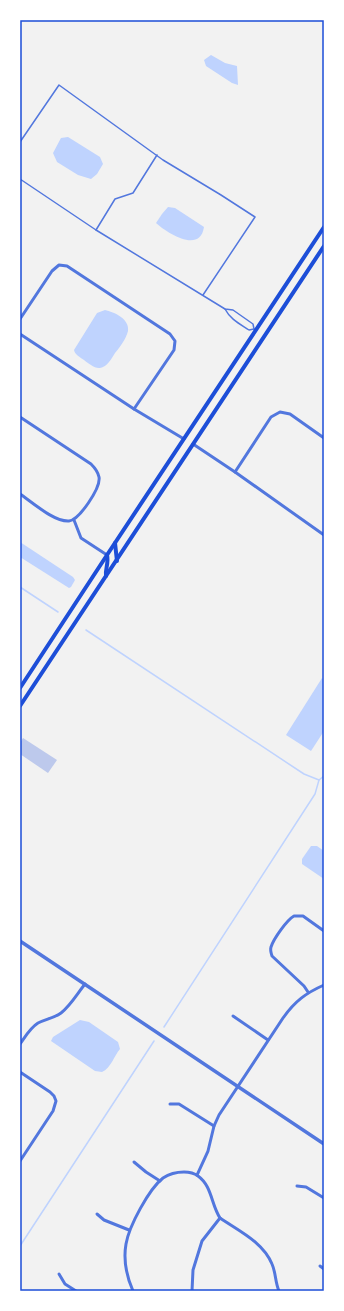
<svg xmlns="http://www.w3.org/2000/svg" width="344" height="1311" font-family="Karla,sans-serif">
	<style>
		.water { fill: #bfd3fe }
		.lines { fill: none; stroke-linecap: round; stroke-linejoin: round }
		.stream { stroke: #bfd3fe; stroke-width: 1.5 }
		.building { fill: #bdc9ec }
		.service { stroke: #5277de; stroke-width: 1.5 }
		.minor { stroke: #5277de; stroke-width: 3 }
		.tertiary { stroke: #5277de; stroke-width: 3.5 }
		.secondary { stroke: #1d4ed8; stroke-width: 4 }
		.neatline { fill: none; stroke: #1d4ed8; stroke-width: 1.5 }
	</style>
	<rect width="100%" height="100%" fill="#f2f2f2"/>
	<g class="water">
		<path d="M211,55L225,63L237,66L238,85L232,83L206,66L204,60Z"/>
		<path d="M68,137L100,157L103,164L97,174L91,179L78,175L57,162L53,153L61,138Z"/>
		<path d="M168,207L175,208L201,225L204,227C200,254 167,233 156,223L162,214Z"/>
		<path d="M105,310C114,312 130,319 128,331C126,339 120,347 115,353C112,358 107,367 100,368C95,369 88,363 84,360C80,357 75,355 74,350L97,313Z"/>
		<path d="M20,542L73,577L75,580L71,587L69,588L20,557Z"/>
		<path d="M322,678L324,680V731L311,751L286,735Z"/>
		<path d="M311,846H317L324,851V879L302,864V859Z"/>
		<path d="M80,1020L89,1022L118,1042L120,1049C114,1056 111,1068 102,1072L95,1071L51,1041L53,1037Z"/>
	</g>
	<g class="lines">
		<g class="stream">
			<path d="M20,587L58,612"/>
			<path d="M86,630L304,774L319,780"/>
			<path d="M164,1027L315,794L319,780L324,776"/>
			<path d="M20,1246L154,1041"/>
		</g>
	</g>
	<path class="building" d="M23,738L57,760L48,773L20,754V743Z"/>
	<g class="lines">
		<g class="service">
			<path d="M20,142L59,85L163,160L221,195L255,217L203,295"/>
			<path d="M20,179L96,230L225,309L233,310L253,324L254,329L256,330"/>
			<path d="M96,230L115,199L133,193L157,155"/>
			<path d="M225,309C230,319 240,324 249,330L254,329"/>
		</g>
		<g class="minor">
			<path d="M20,319L52,271L59,265L67,266L170,334L175,341L174,350L134,409"/>
			<path d="M20,334L134,409L184,439"/>
			<path d="M20,417L91,464C95,468 98,472 99,477C101,488 79,520 69,521C54,522 32,502 20,494"/>
			<path d="M193,444L235,472L324,535"/>
			<path d="M235,472L271,417L280,412L290,414L324,438"/>
			<path d="M74,520L81,538L107,555"/>
			<path d="M308,992L304,986L272,956C271,953 270,950 271,947C274,938 287,920 294,916H303L324,931"/>
			<path d="M233,1016L268,1040"/>
			<path d="M20,1044C25,1037 30,1028 38,1023C46,1019 54,1018 61,1013C71,1005 77,994 85,984"/>
			<path d="M20,1072L50,1092L54,1096L56,1101L53,1111L20,1161"/>
			<path d="M170,1104H179L214,1126"/>
			<path d="M134,1162L146,1172L160,1181"/>
			<path d="M197,1175L208,1151L214,1126L219,1115L283,1018C295,1001 306,993 324,985"/>
			<path d="M297,1186L306,1187L324,1198"/>
			<path d="M97,1214L104,1220L129,1230"/>
			<path d="M320,1266L324,1269"/>
			<path d="M59,1274L65,1284L76,1291"/>
			<path d="M133,1291C126,1275 123,1261 126,1244C129,1226 149,1189 163,1178C169,1174 177,1172 184,1172C188,1172 194,1173 198,1176C212,1186 211,1204 220,1218C239,1231 263,1242 272,1264C276,1273 275,1282 279,1291"/>
			<path d="M192,1291L193,1270L202,1241L220,1218"/>
		</g>
		<path class="tertiary" d="M20,941L324,1144"/>
		<g class="secondary">
			<path d="M115,543L117,561"/>
			<path d="M106,576C105,569 109,563 107,555"/>
			<path d="M20,688L107,555L324,227"/>
			<path d="M20,706L324,246"/>
		</g>
	</g>
	<rect width="344" height="1311" fill="none" stroke="#ffffff" stroke-width="42"/>
	<rect x="21" y="21" width="302" height="1269" class="neatline"/>
</svg>
